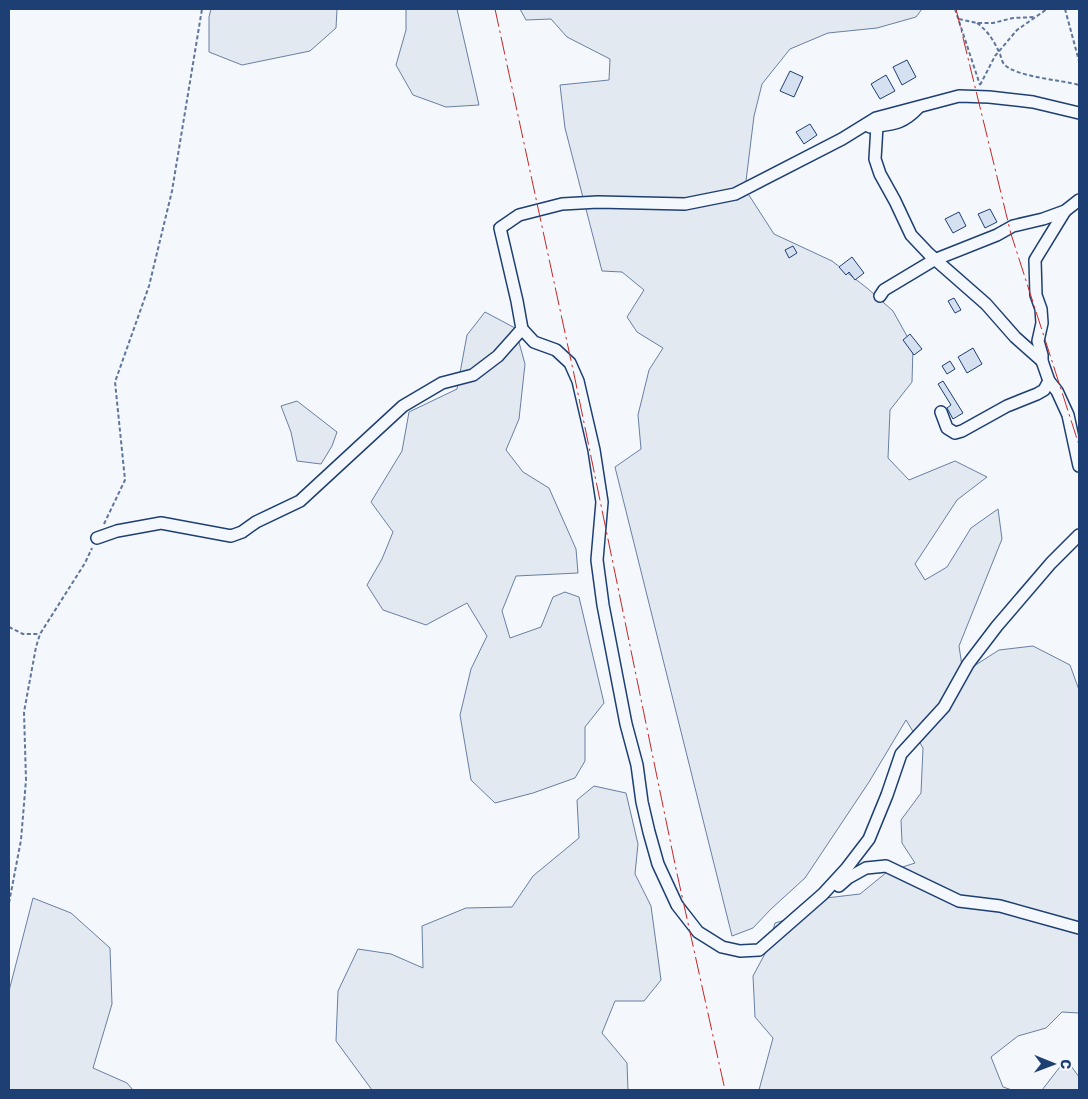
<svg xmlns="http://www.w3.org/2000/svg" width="1088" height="1099" font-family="Rubik,sans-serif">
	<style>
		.green { fill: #e3e9f0; stroke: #687fa3 }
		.building { fill: #d5e0f0; stroke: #1d3f73 }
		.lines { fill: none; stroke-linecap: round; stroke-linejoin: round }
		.minor-casing { stroke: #1d3f73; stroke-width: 14 }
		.path { stroke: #5e769c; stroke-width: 2; stroke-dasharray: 4 2.5; stroke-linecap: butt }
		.minor { stroke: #f4f7fb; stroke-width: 11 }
		.power { stroke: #c62828; stroke-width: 1; stroke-dasharray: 18 4 2.5 4; stroke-linecap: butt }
	</style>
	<rect width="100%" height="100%" fill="#f4f7fb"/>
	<g class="green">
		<path d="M211,9H337L336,28L310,51L242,65L209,52V17Z"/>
		<path d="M406,9H457L479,105L446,107L413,95L396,65L406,30Z"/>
		<path d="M520,9H922L916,17L877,28L828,33L790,49L762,84L754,116L745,189L774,234L832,261L867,288L893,311L913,347L912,382L890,410L888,458L909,480L955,461L987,477L957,500L915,564L925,580L947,567L971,528L998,509L1002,539L959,646L963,673L999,650L1033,646L1070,665L1079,690V1013L1062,1012L1046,1028L1018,1036L991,1057L1003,1087L1012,1090H759L773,1038L755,1017L753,976L768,948L775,923L792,918L826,898L860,894L887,872L915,863L902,843L901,820L921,793L923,748L906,720L869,782L805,878L771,909L753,928L732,936L615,467L641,449L638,415L649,370L663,348L637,332L627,317L644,290L622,272L602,271L565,128L560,85L609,80L610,59L567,37L551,19L526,20Z"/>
		<path d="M485,312L515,328L525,364L519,419L506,450L523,472L549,488L576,549L578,573L516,576L502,611L510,638L541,627L553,597L565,592L579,597L604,703L585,727V761L575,778L533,793L495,803L471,780L460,715L471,669L487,636L467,603L426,625L383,610L367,585L382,559L393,532L371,502L402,451L409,412L457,389L467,335Z"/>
		<path d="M297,401L337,432L332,446L321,464L297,461L291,432L281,406Z"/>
		<path d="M594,786L626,793L638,844L635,874L651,906L661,980L644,1001H615L602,1033L627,1063L628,1090H372L336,1041L338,991L358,949L391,954L423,968L422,926L466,908L512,907L533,876L579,838L577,800Z"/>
		<path d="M33,898L71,913L110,948L112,1004L93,1068L127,1083L133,1090H9V991Z"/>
		<path d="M1066,1059L1079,1077V1090H1042Z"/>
	</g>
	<g class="building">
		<path d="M907,60L916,77L902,85L893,67Z"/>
		<path d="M790,71L803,77L794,97L780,91Z"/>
		<path d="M886,75L895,91L880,99L871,84Z"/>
		<path d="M810,124L817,135L804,144L796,132Z"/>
		<path d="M990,209L997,222L985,228L978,214Z"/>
		<path d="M959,212L966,226L953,233L945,219Z"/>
		<path d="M793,246L797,253L789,258L785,250Z"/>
		<path d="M852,257L864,273L855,280L849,272L846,275L839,267Z"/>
		<path d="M954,298L961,310L955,313L948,301Z"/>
		<path d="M910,334L922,349L914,355L903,340Z"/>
		<path d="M973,348L982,364L967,373L958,357Z"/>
		<path d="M950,361L955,369L947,374L942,366Z"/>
		<path d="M943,381L963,413L953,419L947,408L951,405L938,384Z"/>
	</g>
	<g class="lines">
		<defs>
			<g id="minor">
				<path d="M877,126L875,159L880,174L895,201L911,235L929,254L986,304L1015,337L1042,361"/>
				<path d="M870,127C892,124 902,125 918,108"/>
				<path d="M1065,211L1035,260L1036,295L1041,309L1042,323L1038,341L1042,355V361L1049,381L1057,391L1068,415L1079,466"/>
				<path d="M880,296L884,290L934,260L997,235L1013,226L1043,219L1065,211L1079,200"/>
				<path d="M522,329L534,342L556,350L570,363L578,381L594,450L602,502L597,560L603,605L626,724L637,765L642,802L649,832L658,864L677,905L698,932L722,947L740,951L759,950L823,894L846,869L869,839L887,795L901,754L944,707L968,664L997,626L1051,563L1079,535"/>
				<path d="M941,412L947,428L955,433L962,431L1007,406L1037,394L1044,390L1049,381"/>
				<path d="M97,538L117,531L161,523L231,536L242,532L256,522L300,501L403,406L442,383L473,375L498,356L522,329L517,301L500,228L519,215L562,204L598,202L685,204L735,194L842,139L876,118L959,96L989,97L1033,102L1079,113"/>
				<path d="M839,886L848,878L866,868L886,866L959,901L1000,906L1079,928"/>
			</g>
		</defs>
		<use href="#minor" class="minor-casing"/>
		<g class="path">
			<path d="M955,9L980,85"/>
			<path d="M1065,9L1079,61"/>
			<path d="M959,19L977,23H993L1013,18L1036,17"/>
			<path d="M977,23C988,31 994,41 1000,54C1001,57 1002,62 1004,64C1015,77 1062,80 1079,85"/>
			<path d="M980,85L995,56L1017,30L1047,9"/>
			<path d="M104,524L125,480L115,382L149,286L172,191L202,9"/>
			<path d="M9,627L23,634H40"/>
			<path d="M9,903L21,840L26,780L24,712L36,647L40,634L85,563L92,548"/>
		</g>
		<use href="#minor" class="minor"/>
		<g class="power">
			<path d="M495,9L575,379L676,869L725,1090"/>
			<path d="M956,9L1011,234L1079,445"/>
		</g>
	</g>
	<rect width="1088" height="1099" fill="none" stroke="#1d3f73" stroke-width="20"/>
	<g transform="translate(1053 1064) rotate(91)" stroke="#f4f7fb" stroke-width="4" paint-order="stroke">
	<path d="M0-4L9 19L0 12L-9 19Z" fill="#1d3f73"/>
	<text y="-8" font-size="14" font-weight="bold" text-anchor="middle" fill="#1d3f73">С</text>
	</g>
</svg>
